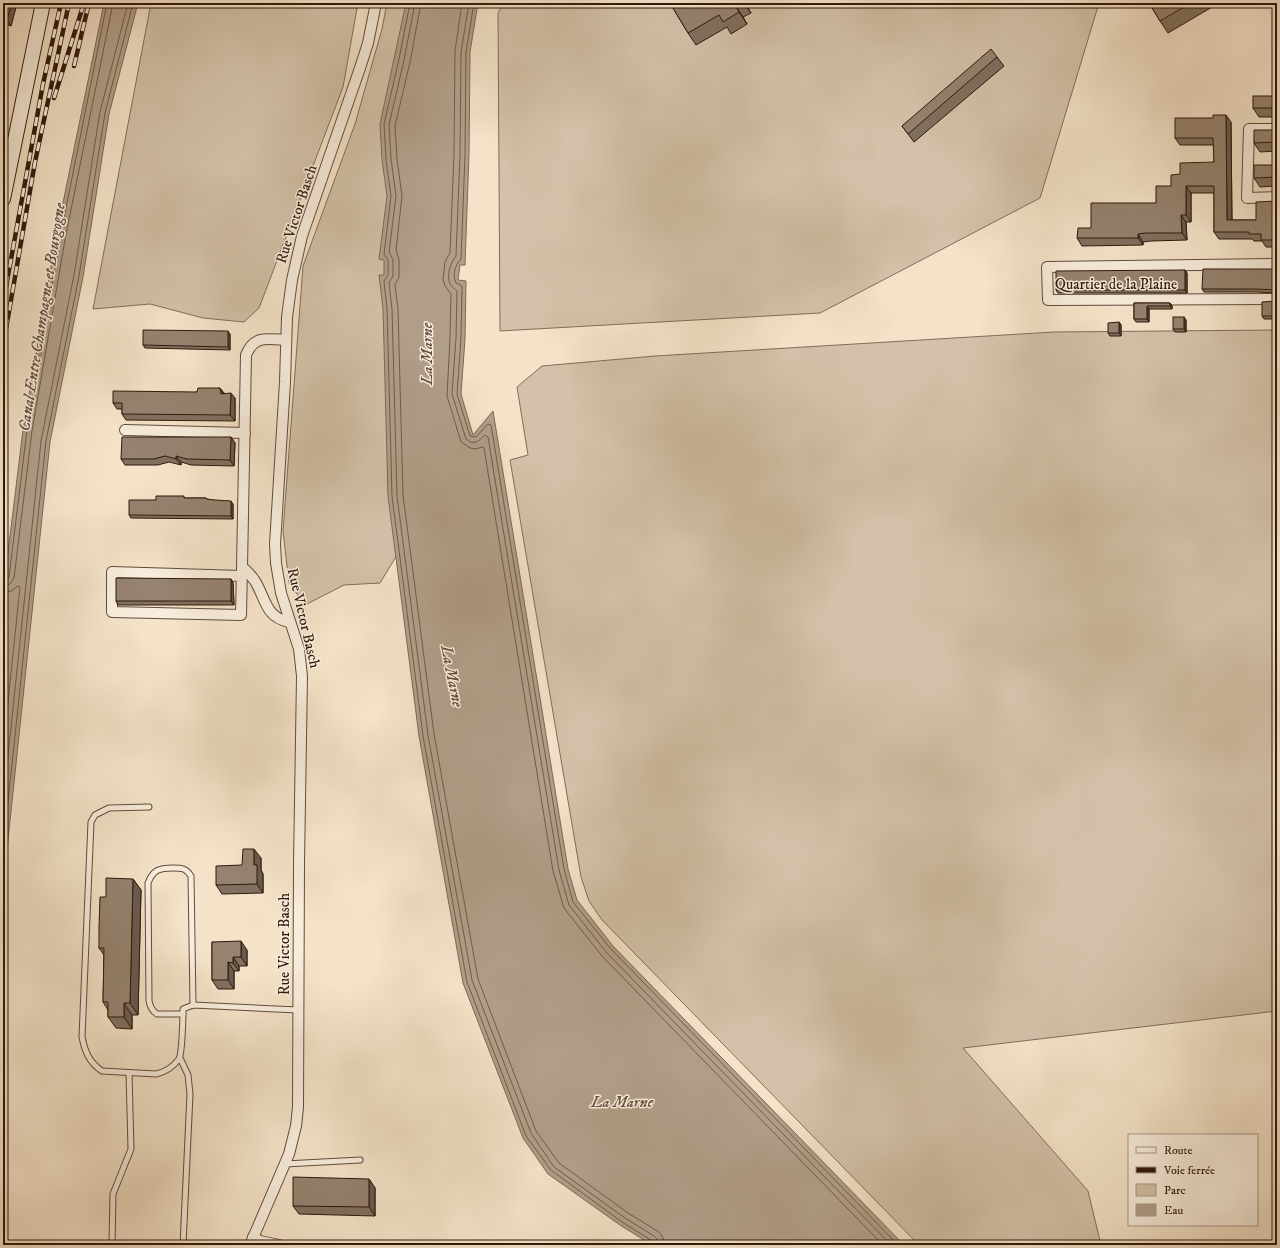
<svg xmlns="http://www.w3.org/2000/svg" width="1280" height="1248" font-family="'IM FELL DW Pica',serif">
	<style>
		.green { fill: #d3c1a9; stroke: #816d5b }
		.water { fill: #b19e89; stroke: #7d6957 }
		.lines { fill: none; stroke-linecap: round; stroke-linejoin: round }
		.shore { stroke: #705c4b; stroke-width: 1 }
		.lane-casing { stroke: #604c3c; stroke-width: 7 }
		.street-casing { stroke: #604c3c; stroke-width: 12 }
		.secondary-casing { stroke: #2f190d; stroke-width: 16 }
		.lane { stroke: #f8eddc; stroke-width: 5 }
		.street { stroke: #f8eddc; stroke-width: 10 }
		.secondary { stroke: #f8eddc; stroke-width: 14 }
		.rail-casing { stroke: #2f190d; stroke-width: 4.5 }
		.rail { stroke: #f8eddc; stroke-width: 3; stroke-dasharray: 9; stroke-linecap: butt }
		.wall { fill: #80705f; stroke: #2f190d }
		.shaded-wall { fill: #685b4e; stroke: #2f190d }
		.building { fill: #95826f; stroke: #2f190d }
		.labels { text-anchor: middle; stroke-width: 3; stroke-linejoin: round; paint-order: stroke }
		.street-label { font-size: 15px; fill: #2f190d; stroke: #f8eddc }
		.water-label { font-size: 16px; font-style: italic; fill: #634e3f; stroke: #f8eddc }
	</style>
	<rect width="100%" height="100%" fill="#f4e3c9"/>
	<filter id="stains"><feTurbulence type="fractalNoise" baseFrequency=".005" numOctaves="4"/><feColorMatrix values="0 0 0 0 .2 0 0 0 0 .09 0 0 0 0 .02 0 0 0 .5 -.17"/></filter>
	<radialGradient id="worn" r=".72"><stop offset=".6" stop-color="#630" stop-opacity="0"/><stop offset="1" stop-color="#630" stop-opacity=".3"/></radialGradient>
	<g class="green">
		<path d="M151,3H358L343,87L259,308L244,322L203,318L150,304L93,309Z"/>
		<path d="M387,3H420L403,545L380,583L344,585L305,605L289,583L283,531L303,266L355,124L382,29Z"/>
		<path d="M503,3H1099L1040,198L820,313L500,331L498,13Z"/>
		<path d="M1277,330V1011L963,1048L1088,1191L1101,1245H919L602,920L589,901L581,877L510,460L528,455L517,387L542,366L655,356L1054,332Z"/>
	</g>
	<g class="water">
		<path d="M104,3H138L109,114L83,277L50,442L3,887V593L23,430L57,232Z"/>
		<path d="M406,3H478L470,52L469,155L465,265H460L458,280L466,281L465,339L461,394L473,435L493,411L568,869L577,900L613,946L904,1245H652L620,1225L548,1174L523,1138L463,983L419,736L388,496L383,309L379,275H384V260L379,259L387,196L382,160L380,124Z"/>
	</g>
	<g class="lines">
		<g class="shore">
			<path d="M410,3L399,59L384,124L386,160L391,196L384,254L388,260V275L384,281L387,309L392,496L423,736L467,982L526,1136L551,1170L622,1222L651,1240L653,1245"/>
			<path d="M415,3L404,60L389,125L391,159L396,196L389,252L393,260V276L389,283L392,309L397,496L428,735L472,980L531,1133L554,1167L625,1218L654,1236L657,1239L658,1245"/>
			<path d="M421,3L410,62L395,126L397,159L402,196L396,250L399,260V277L395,285L398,309L403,495L434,734L478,979L536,1131L559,1163L628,1213L659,1232L663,1238L664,1245"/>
			<path d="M462,3L455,51L454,154L450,253L445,262L443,279L445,286L451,294L450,338L447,396L461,442L470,448L476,449L482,447L484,448L553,871L564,908L602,956L883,1245"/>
			<path d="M469,3L461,52L460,155L456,256C451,262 446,275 450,284C452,287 455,289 457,291L456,338L452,394L466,439C474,446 479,441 485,435L488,437L559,870L569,905L606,952L891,1245"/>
			<path d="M474,3L466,52L465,155L461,259C455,265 452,275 456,283L461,285L462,287L461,338L457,394L470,436L476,437L488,424L491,425L564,869L573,902L610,948L898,1245"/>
			<path d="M3,581L7,580L9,577L27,430L61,233L107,3"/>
			<path d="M3,586L10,584L14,578L32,431L66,234L113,3"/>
			<path d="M3,592L11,591L18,586L20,587L3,750"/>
			<path d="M3,804L41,441L74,275L100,112L128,3"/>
			<path d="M3,850L46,441L79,276L105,113L133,3"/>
		</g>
		<defs>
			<g id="lane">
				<path d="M149,807L109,808L95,815L91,822L82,1037C85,1052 89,1062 102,1071L156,1074C165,1072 173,1067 179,1059C182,1054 183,1018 183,1009L193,1005L298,1010"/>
				<path d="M183,1014H157C152,1011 150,1006 149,1001L148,883C153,870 159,868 173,868C182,868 186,868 191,876L193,1005"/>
				<path d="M180,1058L188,1075L190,1094L183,1245"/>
				<path d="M285,1164L360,1160"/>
				<path d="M112,1245L113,1194L131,1149L129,1073"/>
			</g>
			<g id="street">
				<path d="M1277,129H1249L1247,198L1277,197"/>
				<path d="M1277,264L1047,267L1048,300L1277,299"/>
				<path d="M286,340C267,339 254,335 246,355L242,567C247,571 251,575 255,581C266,599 265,617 289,622"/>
				<path d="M125,430L245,433"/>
				<path d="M242,567L241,615L112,612V572L242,576"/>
				<path d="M253,1237L260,1241L279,1245"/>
				<path d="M250,1245L289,1154L296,1126L298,1107L299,864L302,676L299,649L281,593L276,563L275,544L285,382L287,317L292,280L302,236L361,65L368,43L376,3"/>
			</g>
			<path id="secondary" d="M3,199L43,3"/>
		</defs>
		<use href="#lane" class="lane-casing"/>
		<use href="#street" class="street-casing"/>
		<use href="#secondary" class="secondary-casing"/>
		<use href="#lane" class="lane"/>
		<use href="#street" class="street"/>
		<use href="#secondary" class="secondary"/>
		<defs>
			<g id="rail">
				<path d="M74,66L88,7"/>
				<path d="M54,98L84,3"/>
				<path d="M3,303L43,84L61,3"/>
				<path d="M3,346L35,162L69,3"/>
			</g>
		</defs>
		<use href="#rail" class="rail-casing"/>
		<use href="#rail" class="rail"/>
	</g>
	<g class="wall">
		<path d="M3,3L16,7L11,26L3,23Z"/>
		<path d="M670,3H745L751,13L743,17L747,24L731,34L727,27L696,45L688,33Z"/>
		<path d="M1149,3H1219L1168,33L1160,21Z"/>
		<path d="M997,57L1004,66L914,142L902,126Z"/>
		<path d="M1277,96V117H1259L1253,108Z"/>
		<path d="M1231,122L1232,220H1256L1277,201V247H1266L1262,241H1254L1252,239H1219L1214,232V193H1191V222H1186L1187,240L1151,241L1143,242V245L1082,246L1077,238L1091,228L1156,203L1171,186L1180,174L1214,162V145H1180L1175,138Z"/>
		<path d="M1277,130V151L1260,152L1254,143Z"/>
		<path d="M1277,165V186L1260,187L1254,178Z"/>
		<path d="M1277,269V293L1257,292H1204L1202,289Z"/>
		<path d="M1185,270L1187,273V293H1058L1056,290Z"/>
		<path d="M1277,301V319H1264L1262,316Z"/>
		<path d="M1134,303H1170L1172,306V309H1149V322H1136L1134,319Z"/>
		<path d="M1186,320V332H1175L1173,329Z"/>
		<path d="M1119,322L1121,325V336H1110L1108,333Z"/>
		<path d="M230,334V350L145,348L143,345Z"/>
		<path d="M220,388L224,393L235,398V421L126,420L122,414V409H117L113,403L197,392Z"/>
		<path d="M231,437L235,443L234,466L191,465L181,462V465L169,462L158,465H125L121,459Z"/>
		<path d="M185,498H206L207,499L233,504V519L131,518L129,515L156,500Z"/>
		<path d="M231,579L233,583L234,605H118L116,601Z"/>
		<path d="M261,858V870L263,874V893L222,894L216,885L242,865Z"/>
		<path d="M133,879L141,890L138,1015H132V1029L116,1028L108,1017V1010L103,1002L104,955L99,948L106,897Z"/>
		<path d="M212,942L247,950V966H239V971H234V989H218L212,980Z"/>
		<path d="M369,1179L375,1188V1216L299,1214L293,1206Z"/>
	</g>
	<g class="shaded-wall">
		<path d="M12,3H13L16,7L11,26L7,20Z"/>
		<path d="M744,3H745L751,13Z"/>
		<path d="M735,5L743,17L747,24L739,12Z"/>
		<path d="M1226,115L1231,122L1232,227L1227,220Z"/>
		<path d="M1186,186L1191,193V222L1186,215Z"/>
		<path d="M1181,215L1186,222L1187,240L1182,233Z"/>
		<path d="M1138,234L1143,242V245L1138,238Z"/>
		<path d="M1185,270L1187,273V293L1185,290Z"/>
		<path d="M1170,303L1172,306V309L1170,306Z"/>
		<path d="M1147,306L1149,309V322L1147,319Z"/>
		<path d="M1184,317L1186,320V332L1184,329Z"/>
		<path d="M1119,322L1121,325V336L1119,333Z"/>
		<path d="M228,331L230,334V350L228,347Z"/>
		<path d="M220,388L224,394H221Z"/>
		<path d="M231,393L235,398V421L230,415Z"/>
		<path d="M231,437L235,443L234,466L230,460Z"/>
		<path d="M176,456L181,462V465L176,459Z"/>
		<path d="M231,501L233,504V519L231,516Z"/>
		<path d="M231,579L233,583L234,605L231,601Z"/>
		<path d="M254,849L261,858V870L263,874V893L257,884L254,865Z"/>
		<path d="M133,879L141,890L138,1015L130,1003Z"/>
		<path d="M241,941L247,950V966L241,957Z"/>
		<path d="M233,957L239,966V971L233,963Z"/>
		<path d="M228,962L234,971V989L228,980Z"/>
		<path d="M124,1003L132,1015V1029L124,1017Z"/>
		<path d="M369,1179L375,1188V1216L369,1207Z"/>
	</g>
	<g class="building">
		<path d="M3,3H12L7,20L3,19Z"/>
		<path d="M670,3H740L735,5L739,12L723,22L719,15L688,33Z"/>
		<path d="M1149,3H1191L1160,21Z"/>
		<path d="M991,49L997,57L908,134L902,126Z"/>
		<rect x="1253" y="96" width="24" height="12"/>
		<path d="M1213,115H1226L1227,220H1256V202L1277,201V240H1261V234H1249V232H1214V186H1186V215H1181L1182,233H1146L1138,234V238H1077L1078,228H1091V203H1156V186H1171V175L1180,174V163L1214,162L1213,138H1175V118H1213Z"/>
		<path d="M1254,130H1277V142L1254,143Z"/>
		<path d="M1254,165H1277V177L1254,178Z"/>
		<path d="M1203,269H1277V290L1255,289H1202Z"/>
		<path d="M1185,270V290H1056V271Z"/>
		<path d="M1277,301V316H1262V302Z"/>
		<path d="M1134,303H1170V306H1147V319H1134Z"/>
		<rect x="1173" y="317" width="11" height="12"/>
		<path d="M1119,322V333H1108V323Z"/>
		<path d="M143,330L228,331V347L143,345Z"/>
		<path d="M198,388H220L221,394L231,393L230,415L122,414V403H113V391L197,392Z"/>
		<path d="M122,437H231L230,460L187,459L176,456V459L165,456L154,459H121Z"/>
		<path d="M156,496H184V498H206V499L215,500L231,501V516L129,515V500H156Z"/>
		<path d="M116,578L231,579V601H116Z"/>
		<path d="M243,849H254V865H257V884L216,885V866L242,865Z"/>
		<path d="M106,878L133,879L130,1003H124V1017H108V1002H103L104,948H99V926L100,897H106Z"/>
		<path d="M241,941V957H233V963L228,962V980H212V942Z"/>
		<path d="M293,1177L369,1179V1207L293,1206Z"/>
	</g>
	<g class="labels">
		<g class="street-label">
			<text transform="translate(296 214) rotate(-72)" y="5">Rue Victor Basch</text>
			<text x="1116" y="289">Quartier de la Plaine</text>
			<text transform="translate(304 618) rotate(77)" y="5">Rue Victor Basch</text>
			<text transform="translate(284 944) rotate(-90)" y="5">Rue Victor Basch</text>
		</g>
		<g class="water-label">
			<text transform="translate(41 317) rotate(-81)" y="6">Canal Entre Champagne et Bourgogne</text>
			<text transform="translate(426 354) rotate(-90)" y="6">La Marne</text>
			<text transform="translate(453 676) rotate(79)" y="6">La Marne</text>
			<text x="622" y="1107">La Marne</text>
		</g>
	</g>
	<rect width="1280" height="1248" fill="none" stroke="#f4e3c9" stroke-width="16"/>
	<rect x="4" y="4" width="1272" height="1240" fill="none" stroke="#2f190d" stroke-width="2"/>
	<rect x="8" y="8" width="1264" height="1232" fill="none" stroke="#2f190d"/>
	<rect x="1128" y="1134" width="130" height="92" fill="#f8eddc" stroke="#a89889"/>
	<rect x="1136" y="1147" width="20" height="6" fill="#f8eddc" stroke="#a89889"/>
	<text x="1164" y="1154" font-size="12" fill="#2f190d">Route</text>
	<rect x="1136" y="1167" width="20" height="6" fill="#2f190d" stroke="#a89889"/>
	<text x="1164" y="1174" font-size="12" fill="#2f190d">Voie ferrée</text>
	<rect x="1136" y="1184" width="20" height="12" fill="#d3c1a9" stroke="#a89889"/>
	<text x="1164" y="1194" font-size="12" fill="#2f190d">Parc</text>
	<rect x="1136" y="1204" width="20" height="12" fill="#b19e89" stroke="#a89889"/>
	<text x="1164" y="1214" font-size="12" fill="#2f190d">Eau</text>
	<rect width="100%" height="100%" filter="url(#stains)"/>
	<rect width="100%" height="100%" fill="url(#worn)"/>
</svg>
